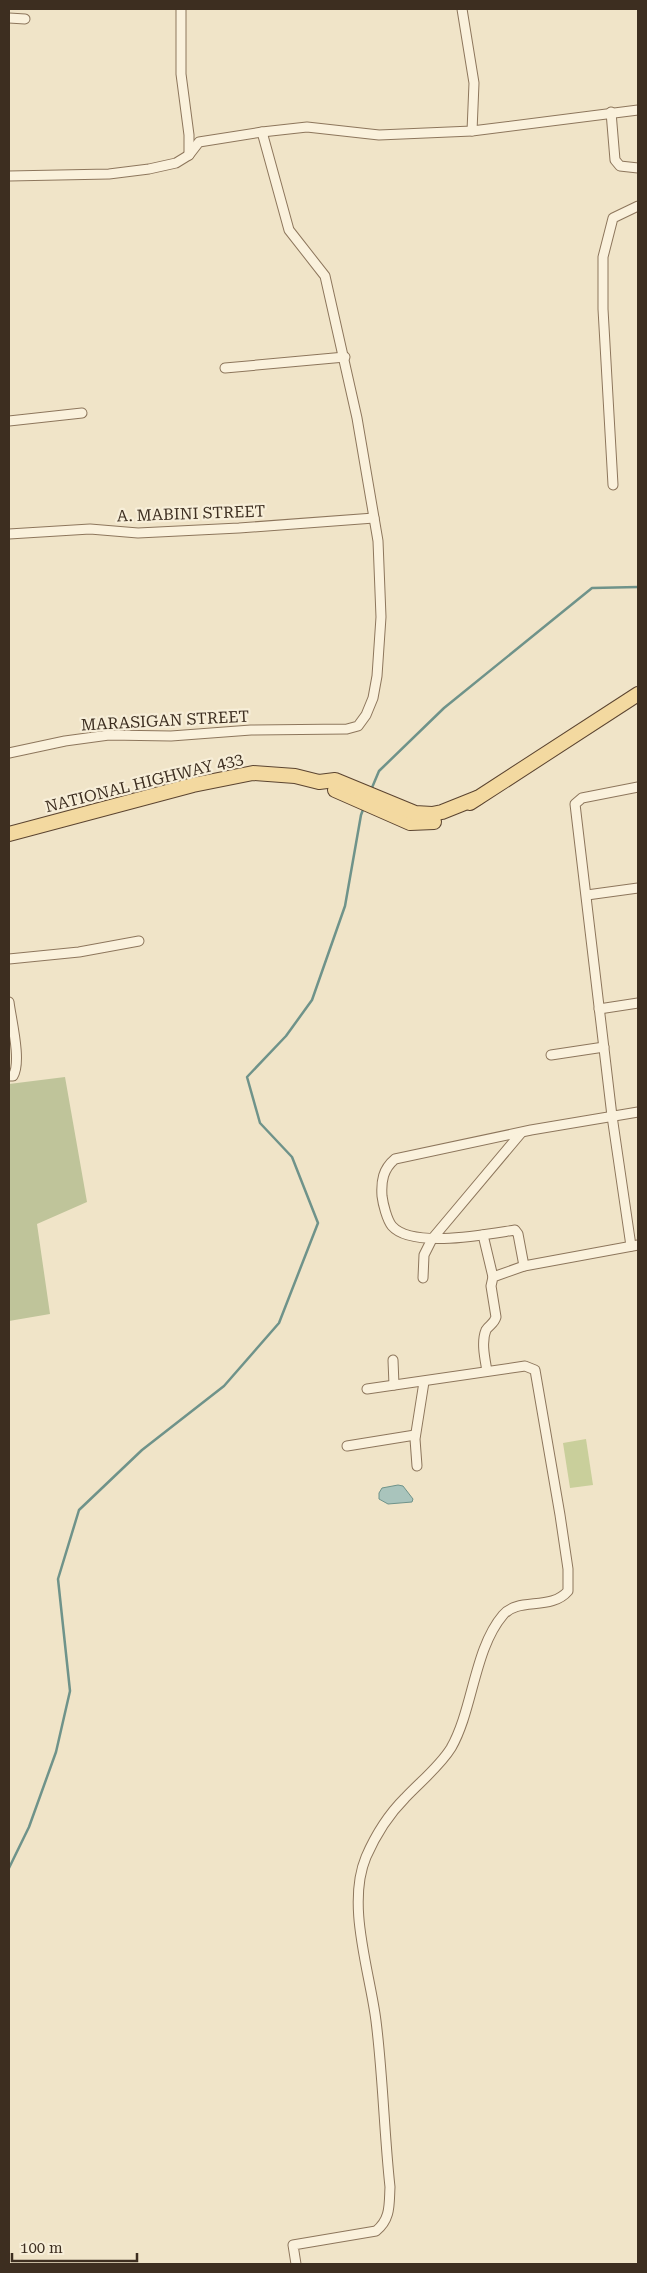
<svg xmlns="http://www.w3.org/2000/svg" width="647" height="2273" font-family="'Roboto Serif',serif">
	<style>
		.green { fill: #c9cf9b }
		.cemetery { fill: #bfc49a }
		.water { fill: #a9c4bc; stroke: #6f938a }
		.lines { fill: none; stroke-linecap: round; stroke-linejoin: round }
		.stream { stroke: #6f938a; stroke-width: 2.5 }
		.street-casing { stroke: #8d765c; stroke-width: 11 }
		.primary-casing { stroke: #5b4430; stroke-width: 16 }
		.street { stroke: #faf1dc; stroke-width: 9 }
		.primary { stroke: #f3d9a0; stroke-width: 14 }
		.labels { text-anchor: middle; stroke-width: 4.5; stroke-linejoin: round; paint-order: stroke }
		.street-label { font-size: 16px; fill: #3d2e20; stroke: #f7eed8 }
	</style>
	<rect width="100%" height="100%" fill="#f0e4c8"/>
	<path class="green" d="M586,1439L593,1485L570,1488L563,1443Z"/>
	<path class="cemetery" d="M65,1077L87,1202L37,1224L50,1314L9,1321V1084Z"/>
	<path class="water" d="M398,1485L403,1486L413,1499L412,1502L388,1504L379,1499V1493L382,1488Z"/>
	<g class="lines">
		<g class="stream">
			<path d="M371,790L379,771L444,708L592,588L638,587"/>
			<path d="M9,1868L29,1827L56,1752L70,1691L58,1579L79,1510L142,1450L224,1386L279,1323L318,1223L292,1157L260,1123L247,1077L286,1036L312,1000L345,906L361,815L364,807"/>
		</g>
		<defs>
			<g id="street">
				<path d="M181,9V74L189,135V155"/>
				<path d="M462,9L474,83L472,131"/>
				<path d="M9,18L25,19"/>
				<path d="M611,112L615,160L620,166L638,168"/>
				<path d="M9,176L109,174L149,169L176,163L189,155L199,142L262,132L307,127L379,135L472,131L638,110"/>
				<path d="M225,368L345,357"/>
				<path d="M9,421L82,413"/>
				<path d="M613,485L603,309V257L613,218L638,206"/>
				<path d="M9,534L90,529L138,533L239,528L374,518"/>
				<path d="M9,753L65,741L109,735L171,736L251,730L347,729L358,726L366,715L373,698L377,676L381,617L378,541L357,418L325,276L289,230L262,132"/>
				<path d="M587,895L638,888"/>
				<path d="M9,959L79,952L139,941"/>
				<path d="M9,1002C11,1019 22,1062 13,1076H9"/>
				<path d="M599,1009L638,1003"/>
				<path d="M551,1055L604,1047"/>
				<path d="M483,1235L493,1277"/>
				<path d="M631,1246L612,1116L575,804L582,798L638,787"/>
				<path d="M524,1266L518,1234L515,1230C488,1234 412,1249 392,1226C387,1220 383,1204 382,1196C381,1181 383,1169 395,1159L531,1130L638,1112"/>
				<path d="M423,1278L424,1255L432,1239L521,1133"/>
				<path d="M393,1360L394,1385"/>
				<path d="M487,1371C485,1359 481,1342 486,1330C489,1325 494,1324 496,1317L491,1286L493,1277L524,1266L638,1245"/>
				<path d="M347,1446L415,1435"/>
				<path d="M417,1466L415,1439L424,1382"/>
				<path d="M296,2264L293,2245L376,2231C391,2219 389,2204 390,2187C384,2132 383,2076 376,2021C370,1972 346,1905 366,1857C376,1834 388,1815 405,1798C420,1782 440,1766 451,1748C473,1710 474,1649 503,1615C518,1597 551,1611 568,1591V1569L560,1515L535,1370L525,1366L367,1389"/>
			</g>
			<g id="primary">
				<path d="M335,790L410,823L434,822"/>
				<path d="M470,803L638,694"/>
				<path d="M9,834L193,785L253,773L295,776L319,782L335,780L415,813L432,814L442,812L477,798"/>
			</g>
		</defs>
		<use href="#street" class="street-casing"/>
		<use href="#primary" class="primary-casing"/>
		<use href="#street" class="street"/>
		<use href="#primary" class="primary"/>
	</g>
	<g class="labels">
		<g class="street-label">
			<text transform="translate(191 513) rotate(-2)" y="6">A. MABINI STREET</text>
			<text transform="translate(165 720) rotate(-3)" y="6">MARASIGAN STREET</text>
			<text transform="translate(144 782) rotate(-14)" y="6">NATIONAL HIGHWAY 433</text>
		</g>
	</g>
	<rect width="647" height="2273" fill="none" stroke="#3d2e20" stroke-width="20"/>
	<path d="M12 2253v8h125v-8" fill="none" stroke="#3d2e20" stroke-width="2.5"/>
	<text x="20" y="2253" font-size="15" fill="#3d2e20" stroke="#f7eed8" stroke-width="4" paint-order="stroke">100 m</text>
</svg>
